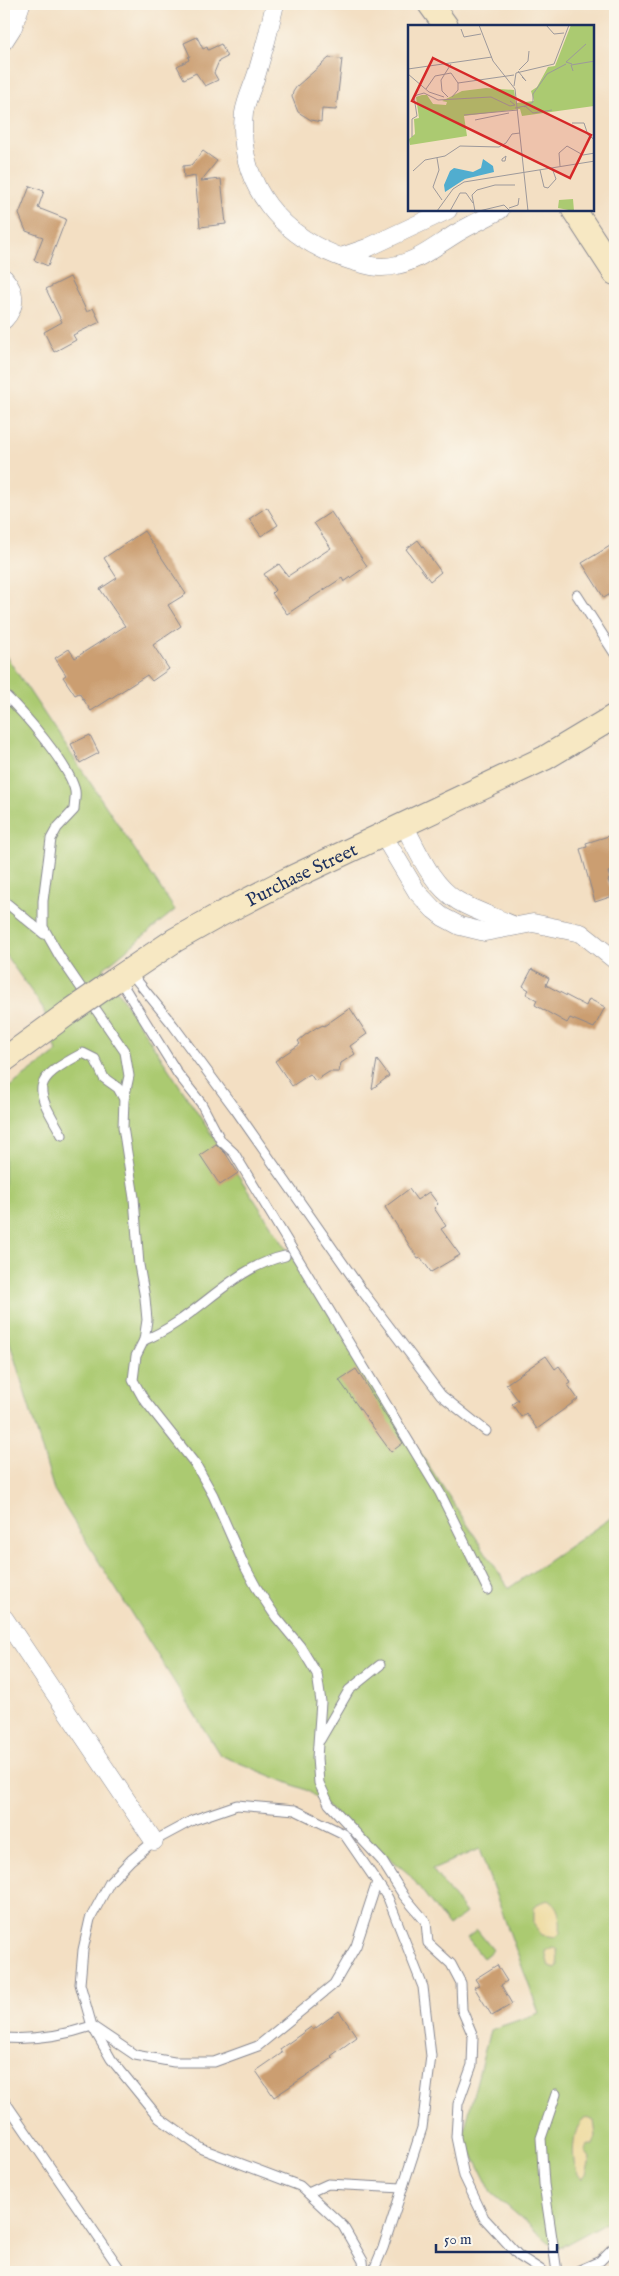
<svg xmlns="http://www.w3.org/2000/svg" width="619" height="2276" font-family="'IM FELL English',serif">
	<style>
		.green { fill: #abca71; stroke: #637c68 }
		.sand { fill: #eeda9e; stroke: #84847e }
		.building { fill: #cb9e71 }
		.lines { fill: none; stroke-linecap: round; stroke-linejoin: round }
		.service-casing { stroke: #878790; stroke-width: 11 }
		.minor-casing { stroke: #878790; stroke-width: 19 }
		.secondary-casing { stroke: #878790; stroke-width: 26 }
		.service { stroke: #fff; stroke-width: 9 }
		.minor { stroke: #fff; stroke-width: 18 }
		.secondary { stroke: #f7e8c3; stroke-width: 24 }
		.secondary-bridge-casing { stroke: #878790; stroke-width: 26; stroke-linecap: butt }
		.secondary-bridge { stroke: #f7e8c3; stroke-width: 24 }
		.labels { text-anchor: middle; stroke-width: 5; stroke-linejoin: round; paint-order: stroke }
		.street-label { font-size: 19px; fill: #1b2f5e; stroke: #fbf7ec }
		.inset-road { fill: none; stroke: #9d999b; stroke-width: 1 }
		.view { fill: #d62828; fill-opacity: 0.15; stroke: #d62828; stroke-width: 2.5 }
		.inset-edge { fill: none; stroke: #1b2f5e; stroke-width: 2.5 }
	</style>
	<rect width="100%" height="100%" fill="#fbf7ec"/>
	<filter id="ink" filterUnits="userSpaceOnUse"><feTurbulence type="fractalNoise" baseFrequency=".02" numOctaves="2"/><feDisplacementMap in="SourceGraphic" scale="10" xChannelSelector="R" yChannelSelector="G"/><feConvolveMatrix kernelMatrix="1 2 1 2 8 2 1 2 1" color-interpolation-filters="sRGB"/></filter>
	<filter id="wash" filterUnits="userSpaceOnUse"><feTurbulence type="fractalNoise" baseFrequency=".0096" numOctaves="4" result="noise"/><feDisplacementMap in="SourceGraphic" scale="20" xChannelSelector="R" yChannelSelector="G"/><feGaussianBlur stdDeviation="1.12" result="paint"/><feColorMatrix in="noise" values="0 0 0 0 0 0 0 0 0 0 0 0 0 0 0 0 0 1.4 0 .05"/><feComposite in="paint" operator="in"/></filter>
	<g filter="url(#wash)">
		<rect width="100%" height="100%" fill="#f3dfc3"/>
		<g class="green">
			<path d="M4,653L175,910L103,969L509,1588L615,1515V2218L557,2249L492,2193L463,2135L490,2030L539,2013L479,1849L432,1869L466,1913L449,1926L409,1874L308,1791L220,1755L54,1490L4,1323V1091L57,1052L43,1008L4,953Z"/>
			<path d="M477,1930L493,1950L483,1958L467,1938Z"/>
		</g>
		<g class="sand">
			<path d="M548,1900C560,1905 561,1922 560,1933L556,1937L542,1935L534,1925V1908L537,1904Z"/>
			<path d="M553,1947L557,1950L558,1966L556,1969L549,1967L545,1951Z"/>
			<path d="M586,2117L594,2121L596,2136L593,2145H587L585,2151L590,2158L586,2175L582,2179C569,2168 571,2125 586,2117Z"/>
		</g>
		<g id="blocks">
			<g class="building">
				<path d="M197,37L203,49L207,47L208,50L221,44L227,57L219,61L214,73L218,80L205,86L196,73L184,79L177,66L189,60L188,57L190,56L184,43Z"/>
				<path d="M329,58L342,59L336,110L322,109L321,122L311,120L298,112L292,97L293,92L297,86Z"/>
				<path d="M203,151L217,161L201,181L221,179L226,224L200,227L195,176L184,178L183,166L191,165Z"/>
				<path d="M30,186L44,191L38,208L66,219L48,266L34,260L43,237L26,231L19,214Z"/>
				<path d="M70,277L87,312L93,308L100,322L73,335L76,340L54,352L44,332L62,322L46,289Z"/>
				<path d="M267,507L278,525L261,536L249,519Z"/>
				<path d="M331,512L367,566L344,582L342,578L287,614L272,593L275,590L264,574L279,564L288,576L331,548L314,523Z"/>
				<path d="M144,531L186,594L168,605L181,626L153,645L169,669L152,681L147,675L91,711L79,693L75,695L63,677L66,675L55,658L69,649L75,658L125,626L100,589L117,578L104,558Z"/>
				<path d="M418,540L441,572L430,581L406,549Z"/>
				<path d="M615,543V591L604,598L582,563Z"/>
				<path d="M90,735L99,753L80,763L71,744Z"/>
				<path d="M615,834V870L608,872L610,879L608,880L613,896L595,902L580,849L587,847L586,843Z"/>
				<path d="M532,969L549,978L546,985L586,1006L589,999L605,1007L594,1028L570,1018L567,1023L535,1005L537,1000L526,994L529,990L523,986Z"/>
				<path d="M350,1008L367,1034L350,1046L355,1054L341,1063L339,1072H329L315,1081L310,1074L292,1086L275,1061L300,1044L298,1041L304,1036L317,1027V1028L323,1025L324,1026Z"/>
				<path d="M377,1060L389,1076L372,1089Z"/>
				<path d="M216,1144L226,1154L238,1173L220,1185L200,1155Z"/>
				<path d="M409,1189L417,1200L429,1192L438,1204L434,1208L446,1226L441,1229L460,1255L431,1272L421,1258L418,1259L385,1207Z"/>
				<path d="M546,1356L555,1369L559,1366L571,1383L568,1385L578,1399L537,1429L526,1413L521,1417L512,1404L518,1400L506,1384Z"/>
				<path d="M356,1369L403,1443L391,1452L339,1380Z"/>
				<path d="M497,1965L507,1981L501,1985L512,2004L492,2016L474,1987L479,1985L475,1979Z"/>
				<path d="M339,2011L357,2037L331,2056L333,2058L274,2097L256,2071L282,2053L280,2049L311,2027L313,2030Z"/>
			</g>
		</g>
	</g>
	<g filter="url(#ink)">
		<use href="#blocks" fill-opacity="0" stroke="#878790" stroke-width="1"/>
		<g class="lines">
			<defs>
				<g id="service">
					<path d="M577,595L615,654"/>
					<path d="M4,694C23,712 70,766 75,791C76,797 74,804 74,810L57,828L51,839L43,901V927L60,957L125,1052L129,1076L124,1099"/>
					<path d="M4,901L44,934"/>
					<path d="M130,972L173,1025L235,1109L363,1292L441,1395L486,1431"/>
					<path d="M119,979L178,1074L201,1103L221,1141L234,1153L440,1493L488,1590"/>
					<path d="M62,1135C34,1087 30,1081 83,1053L95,1059L104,1078L118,1088L124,1099L123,1127L134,1198L139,1265L145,1298L147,1320L144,1340L136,1356L133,1380L143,1398L196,1465L213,1495L243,1563L256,1587L276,1617L300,1646L317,1674L321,1702L317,1758L319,1783L329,1804L382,1861L404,1896L426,1922L428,1943L451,1964L461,1983L462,2010L473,2036L472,2065L458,2104L456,2137L464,2176L484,2218L519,2256L544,2272"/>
					<path d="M144,1340C196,1320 230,1268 285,1256"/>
					<path d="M320,1740L349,1690L380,1665"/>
					<path d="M4,2038C35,2040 62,2036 92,2026L135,2055L174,2062H214L258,2046L334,1984L356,1946L377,1882"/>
					<path d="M556,2094L541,2138L544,2184L557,2272"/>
					<path d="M4,2100L122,2272"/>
					<path d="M308,2193L328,2184L402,2188"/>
					<path d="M364,2272L363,2261L343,2226L300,2186L202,2149L159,2118L111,2059L92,2026L80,1984L83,1950L90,1919L110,1882L131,1860L154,1841L193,1820L237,1805L295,1810L344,1834L388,1898L423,1987L431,2056L422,2128L383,2248L373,2272"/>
					<path d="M575,2272L600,2261L615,2246"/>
				</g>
				<g id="minor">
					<path d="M275,4C270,27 264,50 257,73C253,86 246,100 244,113C236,185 283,239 349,260C366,265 380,270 397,265C420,260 437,245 457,233C470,225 486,218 500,210"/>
					<path d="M4,41L13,27L21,4"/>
					<path d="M341,257L367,248L448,210"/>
					<path d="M4,278C16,292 17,306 4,320"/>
					<path d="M404,825C418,851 431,885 458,901C475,911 497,918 515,926"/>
					<path d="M383,835L417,892L434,910L443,917L460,926L485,932L533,923L581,933L615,960"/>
					<path d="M4,1618L154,1841"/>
				</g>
				<g id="secondary">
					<path d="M430,4L446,26"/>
					<path d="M574,210L615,273"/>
					<path id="s1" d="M114,981L175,940L221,914L287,880L545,758L615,716"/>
					<path d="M4,1060L68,1013"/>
				</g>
			</defs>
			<use href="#service" class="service-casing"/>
			<use href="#minor" class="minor-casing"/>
			<use href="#secondary" class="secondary-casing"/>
			<use href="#service" class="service"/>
			<use href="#minor" class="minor"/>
			<use href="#secondary" class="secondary"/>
			<defs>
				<path id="secondary-bridge" d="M68,1013L114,981"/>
			</defs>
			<use href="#secondary-bridge" class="secondary-bridge-casing"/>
			<use href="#secondary-bridge" class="secondary-bridge"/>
		</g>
	</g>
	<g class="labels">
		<g class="street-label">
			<text dy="7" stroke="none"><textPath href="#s1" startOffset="216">Purchase Street</textPath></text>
		</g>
	</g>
	<g transform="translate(408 25)">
		<rect width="186" height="186" fill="#f3dfc3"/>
		<path d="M163,0H186V81L114,91L112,84L56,91L59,111L2,120L1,114L7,109L6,94L11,93L8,72L14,70H19L25,79L38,80L39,77L34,76L54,66L78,63L106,65L108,78L126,76L123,66L129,62L140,42L147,41ZM165,174L166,186L150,183L151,175Z" fill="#abca71"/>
		<path d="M75,134L85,141L86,147L57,154L37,167L36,160L42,146L46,143L65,147L73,143Z" fill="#51adcf"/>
		<path class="inset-road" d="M71,0L85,36L107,64L120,186M138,0L146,9L156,8M53,4L56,12L73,9M164,39L158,37L178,19M0,44L84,32M111,45L120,36L121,26M110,46L118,56L114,52M165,46L163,40L187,36M0,49L21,67L36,72M50,58L106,50M106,61L108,48L146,39L161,0M18,64L27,51L43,48L50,58V65L44,72M40,72L34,66L33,55L43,39M116,82L125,77V69L139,49L158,39M107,83L117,81L125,88L144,85M56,90L110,85M67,95L101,88M164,98H176L180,110L187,115M4,112V94L9,91L6,72L9,70L16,68L30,75L83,72L102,81L107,80L102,76M98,131L97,136H94V134ZM29,133L31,145L25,162L34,175M152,141L151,128L159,121L175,130L187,128M132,145L136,162L140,163L148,154L144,143M5,146L17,135L37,131L52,121L91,122L98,118L104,109L112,108M101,183L110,180L111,173M29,186L45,164L56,157L187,136M42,186L52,168H58L65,178M67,186L64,170L69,165L87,160H107M71,186L96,180L102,186"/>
		<path class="view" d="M25,33L183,110L162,153L4,76Z"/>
		<rect width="186" height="186" class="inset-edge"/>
	</g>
	<rect width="619" height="2276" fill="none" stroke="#fbf7ec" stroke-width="20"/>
	<path d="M436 2244v8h121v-8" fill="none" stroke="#1b2f5e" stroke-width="2.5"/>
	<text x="444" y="2244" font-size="15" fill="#1b2f5e" stroke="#fbf7ec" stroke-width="4" paint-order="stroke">50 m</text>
</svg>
